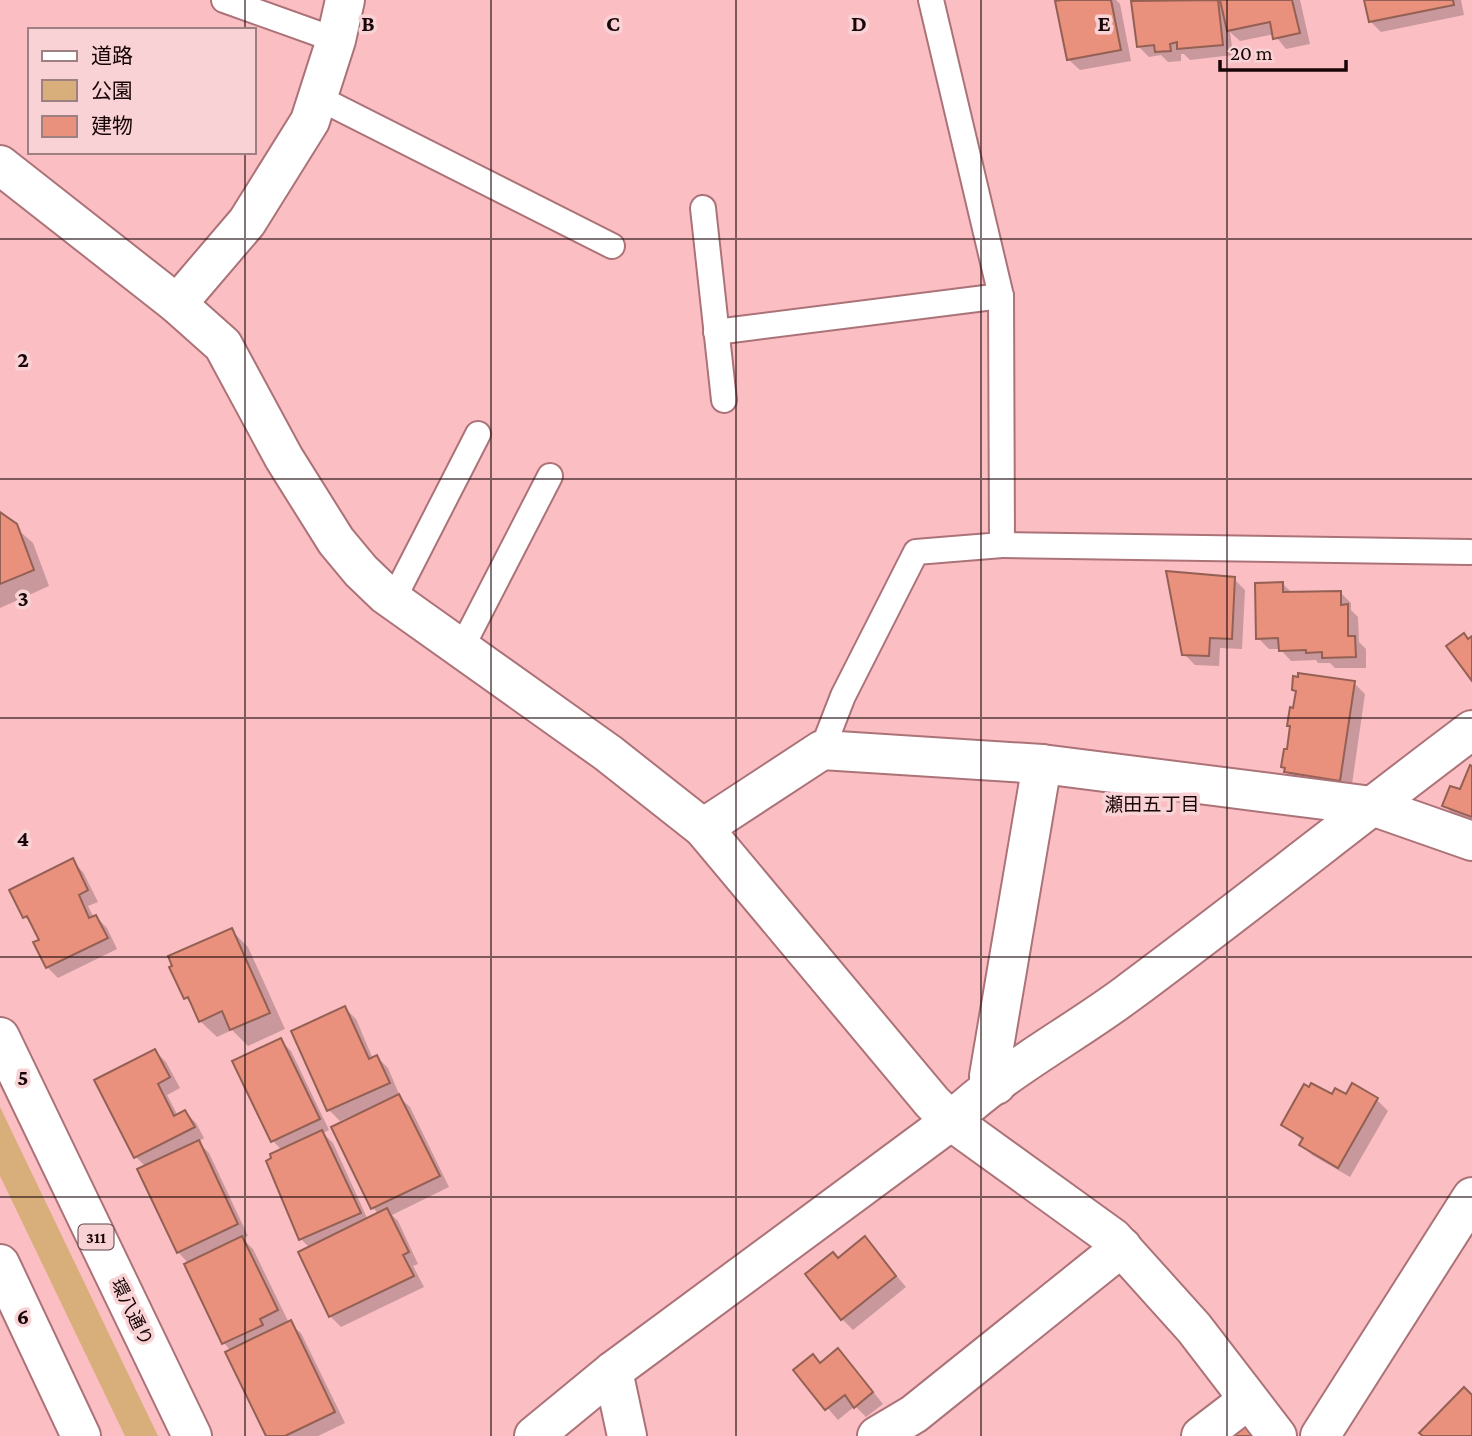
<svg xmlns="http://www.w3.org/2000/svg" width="1472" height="1436" font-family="'Crimson Pro','Noto Sans JP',serif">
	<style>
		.green { fill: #d8af7a }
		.shadow { fill: #0003 }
		.building { fill: #e9917d; stroke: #946054; stroke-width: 2 }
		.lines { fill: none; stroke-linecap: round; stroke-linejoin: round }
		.service-casing { stroke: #ab7378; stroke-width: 28 }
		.minor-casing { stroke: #ab7378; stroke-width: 42 }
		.primary-casing { stroke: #ab7378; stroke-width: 42 }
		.service { stroke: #fff; stroke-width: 24 }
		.minor { stroke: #fff; stroke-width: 38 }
		.primary { stroke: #fff; stroke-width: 38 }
		.grid { fill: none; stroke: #180507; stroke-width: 2; stroke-opacity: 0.55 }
		.labels { text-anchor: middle; stroke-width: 7; stroke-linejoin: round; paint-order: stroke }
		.shield { fill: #f8d2d5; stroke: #5b4245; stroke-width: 2 }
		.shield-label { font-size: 16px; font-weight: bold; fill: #180507 }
		.street-label { font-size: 18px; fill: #180507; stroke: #f8d2d5 }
		.neighbourhood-label { font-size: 19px; fill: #180507; stroke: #f8d2d5 }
		.grid-label { font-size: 23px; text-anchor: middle; font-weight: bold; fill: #180507; stroke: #f8d2d5; stroke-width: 7; stroke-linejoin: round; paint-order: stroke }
	</style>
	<rect width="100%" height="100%" fill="#fbbec3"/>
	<path class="green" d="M0,1107L158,1436H125L0,1176Z"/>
	<g class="shadow">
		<path d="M1071,0H1116L1120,4L1131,61L1080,70L1068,59Z"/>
		<path d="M1154,0H1300L1310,44L1286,49L1274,34L1240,41L1230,32L1233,55L1190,60L1184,54H1181V61L1168,62L1161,55L1149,57L1138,46L1133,2Z"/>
		<path d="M1366,0H1461L1464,15L1381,32L1370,21Z"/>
		<path d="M0,514L33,543L49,586L0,608Z"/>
		<path d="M1234,579L1245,590L1242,649L1220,648L1219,666L1195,665L1184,654Z"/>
		<path d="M1283,584L1292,593L1340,592L1351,603V610L1358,617L1359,642L1366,649V668H1335L1330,663H1318L1316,660L1291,661L1280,649H1269L1258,638Z"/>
		<path d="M1354,683L1365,694L1351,791L1297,783L1283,766L1289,751L1292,728L1289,725L1295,710L1297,694L1293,690Z"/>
		<path d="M1472,767V823L1455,816L1444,805L1461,792Z"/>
		<path d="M72,861L83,872L98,902L88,906L94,918L96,917L107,928L117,949L58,978L47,967L41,941L35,927L25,917Z"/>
		<path d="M232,931L248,947L285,1029L248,1046L232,1030L217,1037L200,1021L194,1007L186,998Z"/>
		<path d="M345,1008L356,1019L373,1059L377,1057L388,1068L399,1094L397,1095L410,1107L449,1187L392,1215L398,1221L418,1264L413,1266L424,1287L341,1327L330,1316L310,1248L301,1239L282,1150L273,1141L280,1040L291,1051L329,1130L323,1133L333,1143L368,1220L379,1214L373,1208L333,1128L357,1117L356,1114L340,1121L329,1110Z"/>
		<path d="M155,1051L166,1062L180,1088L167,1095L178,1116L185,1112L196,1123L204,1138L198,1142L209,1153L248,1236L242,1238L253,1249L289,1323L301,1333L345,1423L318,1436H268L231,1351L224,1343L189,1264L178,1252L146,1167L136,1157Z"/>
		<path d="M1346,1096L1377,1100L1388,1111L1350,1177L1312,1155L1301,1145L1303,1141L1283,1125L1332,1097Z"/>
		<path d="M865,1239L906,1287L853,1330L842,1319L838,1260Z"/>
		<path d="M848,1361L883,1404L866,1417L855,1406L838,1420L796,1371Z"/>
	</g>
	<g class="building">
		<path d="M1062,0H1111L1121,50L1067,60L1055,1Z"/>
		<path d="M1218,0L1223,45L1177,49V42L1170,44L1171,51L1155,52L1154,45L1137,47L1131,1Z"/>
		<path d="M1220,0H1292L1300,33L1273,39L1270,22L1227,31Z"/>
		<path d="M1364,0H1453L1454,5L1369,22Z"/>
		<path d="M0,512L17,524L34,570L0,584Z"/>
		<path d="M1166,571L1235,577L1232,639L1210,638L1209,656L1182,655Z"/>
		<path d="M1283,582V592L1341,591V605L1348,604V636H1355L1356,657L1322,658V652L1306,653V650L1279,651L1278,638L1256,639L1255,583Z"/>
		<path d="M1464,633L1468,639L1472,636V681L1446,646Z"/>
		<path d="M1298,673L1355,681L1340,781L1284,772L1285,768L1281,767L1284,749H1287L1290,726H1287L1290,707L1293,708L1296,691L1292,690L1293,676L1298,677Z"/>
		<path d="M1470,765L1472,766V817L1442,806L1450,786L1460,789Z"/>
		<path d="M73,858L88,890L79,895L89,918L96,915L108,938L46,968L33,942L39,940L27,916L23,918L9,890Z"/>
		<path d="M232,928L270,1013L230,1030L222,1011L199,1022L188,997L184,999L169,967L172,966L168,956Z"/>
		<path d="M345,1006L369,1059L377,1055L390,1083L327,1111L291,1031Z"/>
		<path d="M281,1038L320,1119L271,1142L232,1061Z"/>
		<path d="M155,1049L170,1077L158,1084L174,1116L185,1110L195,1127L134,1158L94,1080Z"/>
		<path d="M1311,1083L1332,1094L1335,1088L1346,1094L1352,1083L1378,1098L1338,1168L1299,1145L1303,1138L1281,1125L1304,1084L1309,1087Z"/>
		<path d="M399,1094L440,1176L371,1209L331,1127Z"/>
		<path d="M322,1130L361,1213L299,1240L266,1161L271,1158L270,1154Z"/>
		<path d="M199,1140L238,1224L177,1253L137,1169Z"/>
		<path d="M387,1208L409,1252L403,1255L414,1276L329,1317L298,1252Z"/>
		<path d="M242,1236L278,1310L260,1319L263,1325L222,1344L184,1264Z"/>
		<path d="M865,1236L896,1276L841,1320L805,1274L833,1252L838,1258Z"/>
		<path d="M291,1320L335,1412L285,1436H266L225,1352Z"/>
		<path d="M838,1348L873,1392L854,1408L845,1395L825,1410L793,1370L813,1354L820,1363Z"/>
		<path d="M1464,1387L1472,1395V1436H1423L1419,1433Z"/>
		<path d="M1245,1425L1254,1436H1232Z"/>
	</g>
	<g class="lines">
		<defs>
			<g id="service">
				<path d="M224,0L336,40"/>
				<path d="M317,97L612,246"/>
				<path d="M703,208L724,400"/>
				<path d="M716,332L1001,296"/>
				<path d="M1002,545L1469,552"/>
				<path d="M393,600L478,434"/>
				<path d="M461,649L550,476"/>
				<path d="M822,750L843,696L916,552L1002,545L1001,296L931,0"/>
			</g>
			<g id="minor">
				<path d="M0,165L177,304L223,345L284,458L336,541L361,571L386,595L608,753L703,828L932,1102L951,1121L1113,1238L1194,1328L1277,1436"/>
				<path d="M177,304L247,222L310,121L336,40L345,0"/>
				<path d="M703,828L822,750L1042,764L1372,806L1472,841"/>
				<path d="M996,1085L989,1076L1042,764"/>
				<path d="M613,1371L627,1436"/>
				<path d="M534,1436L613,1371L951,1121C1003,1071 1069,1037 1127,994C1243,908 1356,817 1472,730"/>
				<path d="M877,1436L914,1414L1122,1247"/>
				<path d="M1201,1436L1248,1400"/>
				<path d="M1320,1436L1472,1197"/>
			</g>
			<g id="primary">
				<path d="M0,1037L192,1436"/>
				<path d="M0,1264L81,1436"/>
			</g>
		</defs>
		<use href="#service" class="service-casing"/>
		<use href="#minor" class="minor-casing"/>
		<use href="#primary" class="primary-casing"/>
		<use href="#service" class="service"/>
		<use href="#minor" class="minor"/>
		<use href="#primary" class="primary"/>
	</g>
	<path class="grid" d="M245,0V30M491,0V1436M736,0V1436M981,0V1436M1227,0V1436M245,152V1436M0,239H1472M0,479H1472M0,718H1472M0,957H1472M0,1197H1472"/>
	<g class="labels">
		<rect class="shield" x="78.5" y="1224.5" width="35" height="25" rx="5"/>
		<g class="shield-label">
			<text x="96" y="1243">311</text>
		</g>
		<g class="street-label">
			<text transform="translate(132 1312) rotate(64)" y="6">環八通り</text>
		</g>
		<g class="neighbourhood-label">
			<text x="1152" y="811">瀬田五丁目</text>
		</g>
	</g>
	<g class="grid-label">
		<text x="368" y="31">B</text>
		<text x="613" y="31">C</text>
		<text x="859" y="31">D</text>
		<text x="1104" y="31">E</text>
		<text x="23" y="367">2</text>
		<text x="23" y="606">3</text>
		<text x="23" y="846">4</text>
		<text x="23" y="1085">5</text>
		<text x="23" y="1324">6</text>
	</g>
	<rect x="28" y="28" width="228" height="126" fill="#f8d2d5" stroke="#9e8083" stroke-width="2"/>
	<rect x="42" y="51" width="35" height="10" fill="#ffffff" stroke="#9e8083" stroke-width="2"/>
	<text x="91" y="63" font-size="21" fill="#180507">道路</text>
	<rect x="42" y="80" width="35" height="21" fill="#d8af7a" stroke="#9e8083" stroke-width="2"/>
	<text x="91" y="98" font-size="21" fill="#180507">公園</text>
	<rect x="42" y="116" width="35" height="21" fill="#e9917d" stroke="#9e8083" stroke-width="2"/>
	<text x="91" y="133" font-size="21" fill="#180507">建物</text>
	<path d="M1220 60v10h126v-10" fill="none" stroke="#180507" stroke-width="3.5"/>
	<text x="1230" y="60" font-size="21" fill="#180507" stroke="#f8d2d5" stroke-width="5" paint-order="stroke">20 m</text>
</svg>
